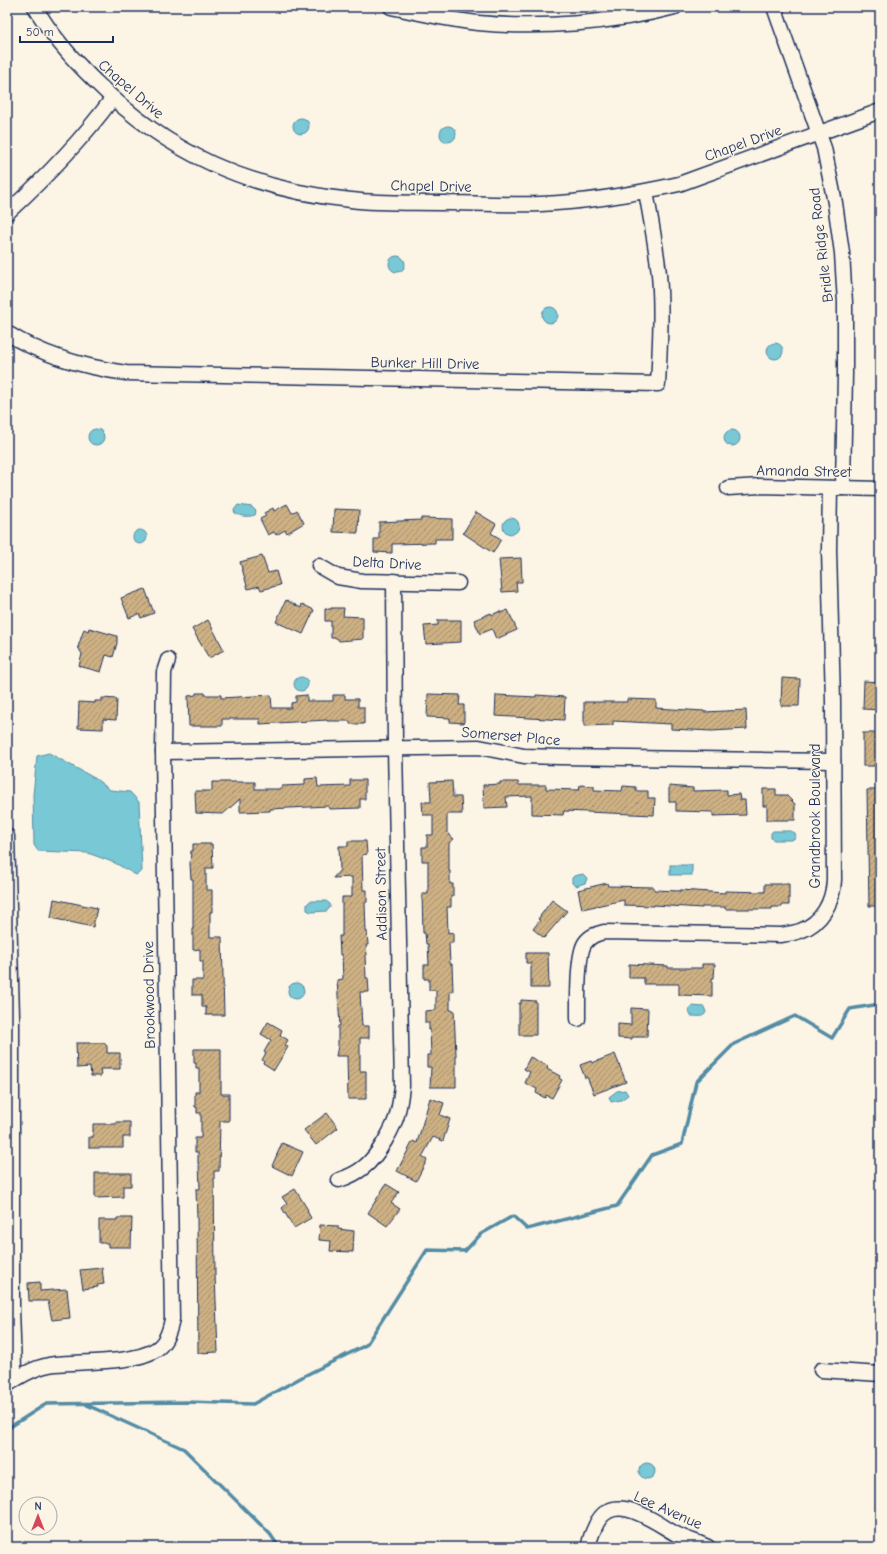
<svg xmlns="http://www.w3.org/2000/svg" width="887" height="1554" font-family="'Comic Neue',sans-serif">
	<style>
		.water { fill: #79c8d5; stroke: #538ba5 }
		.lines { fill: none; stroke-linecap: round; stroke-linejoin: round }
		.stream { stroke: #538ba5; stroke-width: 3.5 }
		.building { fill: url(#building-hatch); stroke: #1b2f5e }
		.minor-casing { stroke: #1b2f5e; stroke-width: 17 }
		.minor { stroke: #fcf5e5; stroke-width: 14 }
		.labels { text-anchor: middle; stroke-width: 3; stroke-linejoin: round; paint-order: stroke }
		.street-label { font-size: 15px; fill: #1b2f5e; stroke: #fcf5e5 }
	</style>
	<defs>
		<pattern id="building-hatch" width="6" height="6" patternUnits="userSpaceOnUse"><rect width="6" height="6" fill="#ceb183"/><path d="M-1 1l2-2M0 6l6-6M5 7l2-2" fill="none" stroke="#a6906e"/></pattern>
	</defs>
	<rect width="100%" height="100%" fill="#fcf5e5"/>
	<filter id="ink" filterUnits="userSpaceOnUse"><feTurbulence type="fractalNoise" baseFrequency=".025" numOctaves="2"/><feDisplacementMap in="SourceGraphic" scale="8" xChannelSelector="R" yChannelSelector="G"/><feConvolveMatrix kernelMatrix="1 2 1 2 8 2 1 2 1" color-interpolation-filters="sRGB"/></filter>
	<g filter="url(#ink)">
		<g class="water">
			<circle cx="301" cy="126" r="8"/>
			<circle cx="448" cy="134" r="8"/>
			<circle cx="397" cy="264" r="8"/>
			<circle cx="550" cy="315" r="8"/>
			<circle cx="775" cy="351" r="8"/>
			<circle cx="96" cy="437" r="8"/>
			<circle cx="732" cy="438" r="8"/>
			<path d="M238,505L252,507L256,511L255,515C249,517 241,517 235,513L234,510Z"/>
			<circle cx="511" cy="526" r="8"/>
			<circle cx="140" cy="537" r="7"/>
			<circle cx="301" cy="684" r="7"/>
			<path d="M49,753L96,779L110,790L130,792L139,802L142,871L136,875L115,863L88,853L38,851L34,845L33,795L37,756Z"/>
			<path d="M773,831H791L795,833L796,837L792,840H774L771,838V833Z"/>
			<rect x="670" y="865" width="22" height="10"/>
			<path d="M583,874L586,877L587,879L585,883L576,886L572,883V878L574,876Z"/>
			<path d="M310,901H326L330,904V908H329L327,911L311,912L307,910V904Z"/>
			<circle cx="296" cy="991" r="8"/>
			<path d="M692,1006L704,1007L706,1012C704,1018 697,1016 691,1016L688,1010Z"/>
			<path d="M625,1090L628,1095L621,1100L611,1102L609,1097L617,1091Z"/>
			<circle cx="647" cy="1471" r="8"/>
		</g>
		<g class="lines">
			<g class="stream">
				<path d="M87,1405L184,1449L270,1534L279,1547"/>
				<path d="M7,1429L46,1404L187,1402L253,1404L304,1376L366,1345L427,1250L465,1251L481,1234L513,1216L527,1229L617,1206L652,1155L682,1144L696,1082L734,1044L795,1016L832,1038L850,1009L880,1004"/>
			</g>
		</g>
		<g class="building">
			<path d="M287,504L292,513L297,510L304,523L287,533L285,530L276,535L274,532L268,535L260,519L266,516L264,513L273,508L274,511Z"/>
			<path d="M334,509L359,510L358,533L333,532Z"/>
			<path d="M476,512L496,524L491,533L501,539L493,553L463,533Z"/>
			<path d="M421,518L452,519V539H435V543L392,544V553L374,552V539H379V522L421,520Z"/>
			<path d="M262,556L268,573L276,571L280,585L261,590L259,586L248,589L240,562Z"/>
			<path d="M521,558L522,580V582H516L517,591L502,592L499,559Z"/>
			<path d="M145,589L154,613L141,618L139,614L129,618L121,598Z"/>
			<path d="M286,600L301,608L302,604L314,610L303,634L276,622Z"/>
			<path d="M331,608H344L343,616L363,617V639L339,641L337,638H331V621H325V609H331Z"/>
			<path d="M508,610L517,630L496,639L492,629L480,634L474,620L491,613L492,615L500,611V613Z"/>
			<path d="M208,620L224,650L209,658L192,629Z"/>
			<path d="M438,620H461V642L426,644L424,626L438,625Z"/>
			<path d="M89,628L117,636V643L113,657L106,655L101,672L79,666L82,654L78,647L84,629L88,631Z"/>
			<path d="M782,678L800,679L799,706H781Z"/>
			<path d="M864,681L880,682V710L863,709Z"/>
			<path d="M196,693H205V695H221V698L271,695L272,708H291V703L296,702V696L307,695V701H333V695H345V699H358V707H364V724H350V721H327V720L260,724V719H222V726H189L188,696L196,695Z"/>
			<path d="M428,694L460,695L459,705H464V723L450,722V718L427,717Z"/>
			<path d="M496,695L536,697V695L565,697L564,720L495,716Z"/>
			<path d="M102,698L117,699L116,720L103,719V729L78,728L79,702L95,703V701H102Z"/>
			<path d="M627,699L656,700V708L704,711V712L746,710L747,729L712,731L671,729V724L613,721V725L584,726V702H627Z"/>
			<rect x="863" y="733" width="17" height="33"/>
			<path d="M317,778L318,787L350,786V780H365V799H360V808L329,809L328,806L270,809V811L240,812V799L223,814L196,813L195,791H212V782H255V789H282V786L305,785V779Z"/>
			<path d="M452,781L453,797H461L462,814H447V833L454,839L449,843V871H450V884H453V896H451V907H447L448,933L453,932V943H449L450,964H452L453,991H450V1010H454L456,1055V1087H430L431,1067H427V1055H431L430,1029L429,1030V1023H425V1011L436,1010V990H429V979H424V965H429L428,944H426L425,933H423L422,894H428V861H422V847H427V835H433V815H423L422,802H431L430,782Z"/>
			<path d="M500,782H518L519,785H546V789L579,790L580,785L594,786V790L622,791L623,786L636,787V791H648V798H655L654,815L564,811L563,815L532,814V796L506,797L507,807L484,808L483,785L500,784Z"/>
			<path d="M669,786L693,788V791L727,790V795L739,794L740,800H745L746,815L713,816V812L676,811V802H669Z"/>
			<path d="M763,789H776V795H786L795,804V820H767V806H763Z"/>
			<path d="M867,790H880V906H869Z"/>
			<path d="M348,841H366L367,854L362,855L363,890H367V902L365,903L366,932L367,931L368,945H366L367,955H365L366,978H368L369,992H360L362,1026H369V1038H360V1071H366V1099H348L347,1056H336L338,1046V1026H340L337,980L343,979L342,955H340L339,936H342V897H352V877L333,878L340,870L339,846H348Z"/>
			<path d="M193,844H212L213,868H206V890H212V912H210V937H222L224,1015H206V1007H202V995H192V980H203V961H200V949L193,950V879H191L190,864L191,851H193Z"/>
			<path d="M607,883L608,886L654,887V890L680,891V890L725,893V891L765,892V884H789V905H782V907H772V909H725V907H702V908L654,905V906L624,905V900L582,909L578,890Z"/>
			<path d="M54,899L97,908L93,927L51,918Z"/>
			<path d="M552,900L567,911L544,938L533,929L540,920L538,919Z"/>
			<path d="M526,953H548L549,988H531V963H526Z"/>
			<path d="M629,964L668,966V968H702V964H715L714,978H712V996L679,995V984H644V978H629Z"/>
			<path d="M521,1000L536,1001V1035H519V1003L521,1004Z"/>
			<path d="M631,1008L648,1009L647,1037H632V1039L618,1038V1024L631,1025Z"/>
			<path d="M268,1022L282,1030L280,1035L288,1040L285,1045L288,1047L274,1070L263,1063L264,1061L262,1060L266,1053L264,1052L271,1040L261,1034Z"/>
			<path d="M76,1043H104L107,1046V1053H120V1069H100L101,1076H91L90,1067L77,1068Z"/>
			<path d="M194,1049H221V1094H229V1121H220L219,1171H214L215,1275L218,1352L198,1353L197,1218L196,1189H200L199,1164H198V1152H195V1138H201V1113H197V1107H195V1092H199V1068H196V1063H194Z"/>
			<path d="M615,1054L626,1082L594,1094L587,1077L585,1078L580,1065L591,1061L592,1063Z"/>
			<path d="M530,1057L548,1066L547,1069L560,1076L559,1078L562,1080L552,1098L546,1095L545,1098L536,1093L537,1089L525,1083L530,1072L524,1069Z"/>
			<path d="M430,1098L444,1103L440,1115L450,1119L443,1141L433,1137L422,1157L427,1160L416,1181L397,1171L413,1141L417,1143Z"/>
			<path d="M327,1113L338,1128L316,1145L304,1130Z"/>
			<path d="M116,1122H130V1137H123V1148H89V1137H93V1124H116Z"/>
			<path d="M282,1143L303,1152L292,1176L272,1166Z"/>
			<path d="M95,1173H131V1186H123V1197L95,1198Z"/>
			<path d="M386,1184L399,1192L391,1203L400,1209L387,1226L368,1213Z"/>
			<path d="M295,1189L308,1210L307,1211L311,1218L294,1228L282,1208L287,1204L282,1197Z"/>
			<path d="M117,1218H132L131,1247H108V1243H99V1220H117Z"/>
			<path d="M320,1225L338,1226V1229L354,1231L353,1252L330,1251L331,1241L319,1240Z"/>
			<path d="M102,1268L104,1284L97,1285L98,1287L83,1289L80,1270Z"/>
			<path d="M40,1282V1291L67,1289L70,1318L52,1320L48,1301H29L28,1283Z"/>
		</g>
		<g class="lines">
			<defs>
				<g id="minor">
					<path d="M35,7C51,35 73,60 96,82C167,153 250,190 351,200C383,204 415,202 448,203C479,203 510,205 541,204C588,202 634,194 679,184L880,111"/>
					<path d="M391,7C420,13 449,20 478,23C541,29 614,23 675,7"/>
					<path d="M774,7L824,148L835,203L842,253L845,303V373L843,488"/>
					<path d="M7,213C45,178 81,141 112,99"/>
					<path d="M7,333C43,356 84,367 126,373L658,384C660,347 662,310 659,274C656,246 651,219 646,192"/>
					<path d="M728,488L760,486L880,489"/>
					<path d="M319,566L338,577L362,581L458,583"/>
					<path d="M163,752L479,747L524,756L559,757L833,761"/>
					<path d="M7,836L12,1016V1309L14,1368L16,1378"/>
					<path d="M578,1019C578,1004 577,954 585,943C590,936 596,934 604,932L781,935C787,934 794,933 800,931C822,923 833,902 834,880L833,701L829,550L830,488"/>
					<path d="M339,1180C348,1177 357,1173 364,1167C377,1157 395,1127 398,1111C400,1103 401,1095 402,1086L395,748L394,581"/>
					<path d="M821,1370L880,1374"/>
					<path d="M7,1385C21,1375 37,1366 55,1364C82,1361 133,1364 155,1350C166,1344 170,1330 172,1319L163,752L164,672L168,660"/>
					<path d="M589,1547C589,1539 592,1534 595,1527C611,1488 653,1521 676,1534C686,1539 697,1542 708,1547"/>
				</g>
			</defs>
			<use href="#minor" class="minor-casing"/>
			<use href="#minor" class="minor"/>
		</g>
	</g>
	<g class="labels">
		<g class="street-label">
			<text transform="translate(131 89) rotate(41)" y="5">Chapel Drive</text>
			<text transform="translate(743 143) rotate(-20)" y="5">Chapel Drive</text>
			<text transform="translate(431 186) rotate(1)" y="5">Chapel Drive</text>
			<text transform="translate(821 245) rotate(-97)" y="5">Bridle Ridge Road</text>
			<text transform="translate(425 363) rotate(1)" y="5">Bunker Hill Drive</text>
			<text transform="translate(804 471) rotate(1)" y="5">Amanda Street</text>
			<text transform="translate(387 563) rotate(3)" y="5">Delta Drive</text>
			<text transform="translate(511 736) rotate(5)" y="5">Somerset Place</text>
			<text transform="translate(815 816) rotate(-90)" y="5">Grandbrook Boulevard</text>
			<text transform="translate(381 894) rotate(-91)" y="5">Addison Street</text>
			<text transform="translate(149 995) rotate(-91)" y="5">Brookwood Drive</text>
			<text transform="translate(668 1510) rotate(24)" y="5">Lee Avenue</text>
		</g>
	</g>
	<rect width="887" height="1554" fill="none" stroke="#fcf5e5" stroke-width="24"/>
	<rect x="12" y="12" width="863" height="1530" fill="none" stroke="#1b2f5e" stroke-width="1.5" filter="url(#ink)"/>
	<g transform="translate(38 1516)"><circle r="19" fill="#fcf5e5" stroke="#a2a6af"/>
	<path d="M0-3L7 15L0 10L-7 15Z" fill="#d1495b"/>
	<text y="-6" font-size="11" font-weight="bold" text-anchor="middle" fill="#1b2f5e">N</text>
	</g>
	<path d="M20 36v6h93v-6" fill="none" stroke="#1b2f5e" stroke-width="2"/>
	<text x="26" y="36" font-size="12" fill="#1b2f5e" stroke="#fcf5e5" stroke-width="3" paint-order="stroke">50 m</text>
</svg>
